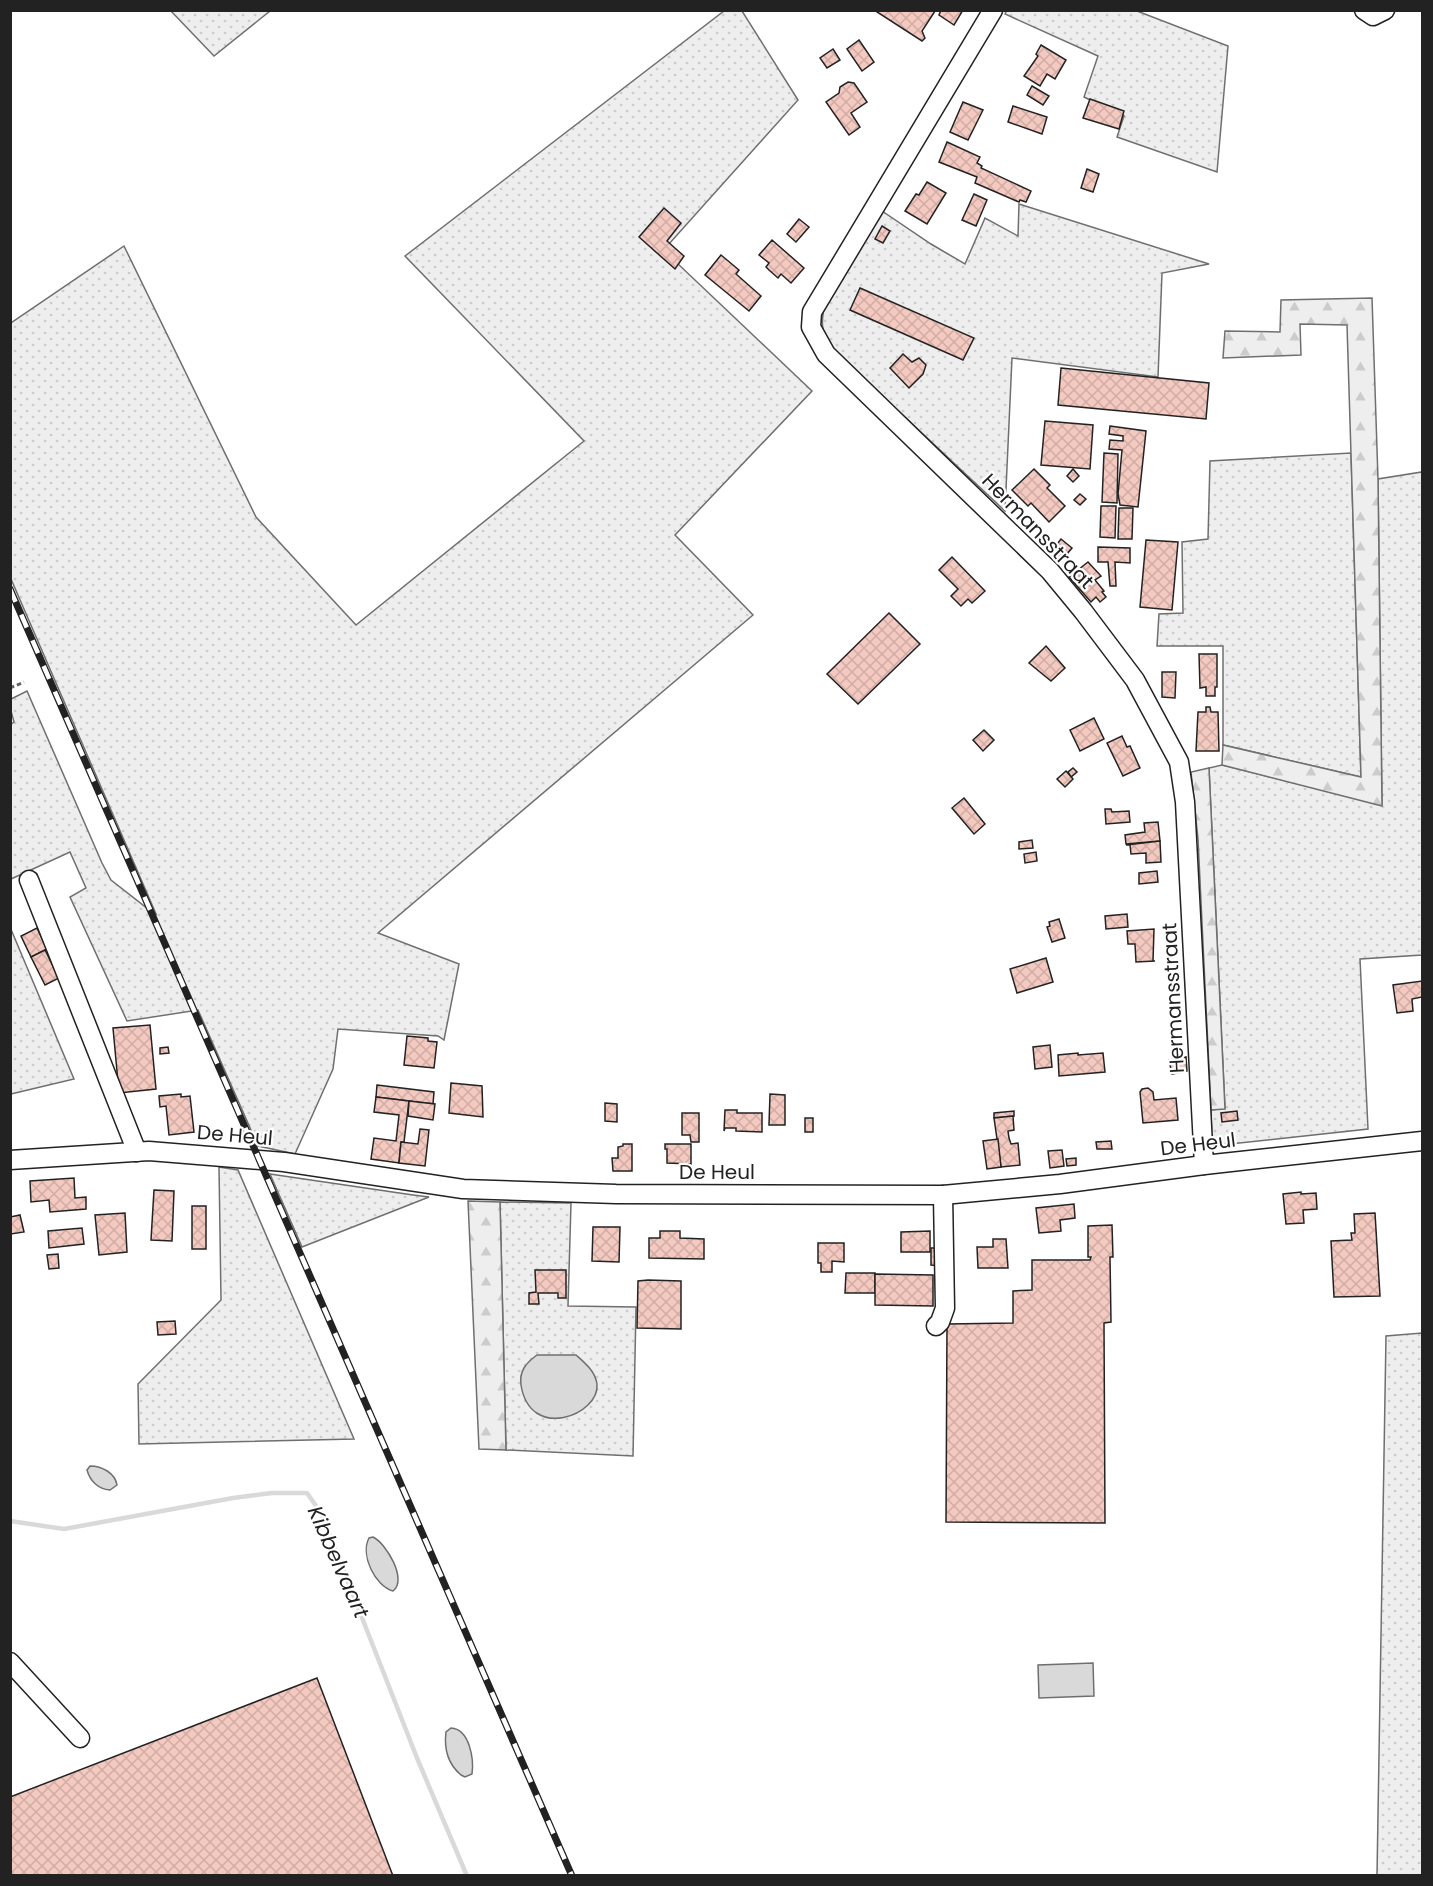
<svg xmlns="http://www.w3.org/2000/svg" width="1433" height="1886" font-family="Poppins,sans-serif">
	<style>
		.grass { fill: url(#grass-dots); stroke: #6f6f6f; stroke-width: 1.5 }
		.forest { fill: url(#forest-firs); stroke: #6f6f6f; stroke-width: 1.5 }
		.water { fill: #d9d9d9; stroke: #6f6f6f; stroke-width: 1.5 }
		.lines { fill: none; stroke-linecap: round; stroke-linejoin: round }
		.stream { stroke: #d9d9d9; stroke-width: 4.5 }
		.building { fill: url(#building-cross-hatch); stroke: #222; stroke-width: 1.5 }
		.minor-casing { stroke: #222; stroke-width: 21 }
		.path { stroke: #646464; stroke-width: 3; stroke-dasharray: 4.5 3; stroke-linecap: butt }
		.minor { stroke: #fff; stroke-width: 18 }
		.rail-casing { stroke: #222; stroke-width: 7 }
		.rail { stroke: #fff; stroke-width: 4.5; stroke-dasharray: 14; stroke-linecap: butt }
		.labels { text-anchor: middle; stroke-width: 4.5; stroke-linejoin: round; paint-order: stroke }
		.street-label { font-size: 20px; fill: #222; stroke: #fff }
		.water-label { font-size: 21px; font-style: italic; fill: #222; stroke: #fff }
	</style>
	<defs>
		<pattern id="grass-dots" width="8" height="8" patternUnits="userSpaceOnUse" patternTransform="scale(1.5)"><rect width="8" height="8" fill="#eee"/><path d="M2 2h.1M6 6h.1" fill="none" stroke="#ccc" stroke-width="1.8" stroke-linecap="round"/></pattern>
		<pattern id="forest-firs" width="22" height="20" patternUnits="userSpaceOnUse" patternTransform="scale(1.5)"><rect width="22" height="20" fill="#eee"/><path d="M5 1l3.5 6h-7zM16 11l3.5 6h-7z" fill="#ccc"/></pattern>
		<pattern id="building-cross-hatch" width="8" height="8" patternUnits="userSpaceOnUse" patternTransform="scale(1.5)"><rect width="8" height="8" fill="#f3c9c0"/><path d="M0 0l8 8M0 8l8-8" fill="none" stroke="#d0aca5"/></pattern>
	</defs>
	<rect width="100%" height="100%" fill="#fff"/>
	<g class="grass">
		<path d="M1007,10L1137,11L1228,46L1217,172L1117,137L1124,116L1084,97L1098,56L1005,14Z"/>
		<path d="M171,11H270L214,56Z"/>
		<path d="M724,11H742L798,100L660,254L676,262L812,391L675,535L753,615L378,933L459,964L444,1040L438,1036L338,1029L333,1069L295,1154L258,1146L198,1010L127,1021L70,897L86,888L70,852L11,879L10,725L14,722L11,711V699L27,691L102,863L111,880L152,912L156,914L11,579V323L124,246L256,517L356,625L584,441L405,256Z"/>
		<path d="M1019,204L1209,264L1162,273L1158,377L1012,358L1005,511L829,346C821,330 821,321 825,304L882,211L931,244L965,264L985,218L1018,236Z"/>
		<path d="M1351,453L1361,777L1223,745V646H1157L1159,614L1183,613L1182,542L1208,539L1210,461Z"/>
		<path d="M1422,472V955L1360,959L1368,1129L1212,1146L1211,1110L1225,1108L1209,768L1222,765L1382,805L1378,479Z"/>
		<path d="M10,927L74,1079L11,1094H10Z"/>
		<path d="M219,1167L238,1170L354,1439L139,1444L138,1384L221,1300Z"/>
		<path d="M270,1174L413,1195L429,1197L302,1247Z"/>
		<path d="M500,1202L571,1203L568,1306L636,1307L633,1456L506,1450Z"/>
		<path d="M1422,1333V1875H1377L1386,1336Z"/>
	</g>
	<g class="forest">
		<path d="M1372,298L1378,479L1382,806L1222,765L1223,745L1361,777L1347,325L1300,324L1301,355L1223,358L1225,331L1280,332L1281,300Z"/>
		<path d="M1209,768L1225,1109L1211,1110L1198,839L1191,772Z"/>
		<path d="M468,1201L500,1202L506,1450L479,1449Z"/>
	</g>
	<g class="water">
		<path d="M537,1355H576C585,1363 595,1371 597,1384C600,1415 530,1442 521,1385C519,1371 526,1363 537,1355Z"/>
		<path d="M90,1466C102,1466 115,1473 117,1485L110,1490C98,1489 90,1481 87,1470Z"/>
		<path d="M373,1537C386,1543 408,1580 393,1591C375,1586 360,1555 369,1538Z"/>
		<path d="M1093,1663L1094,1696L1039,1698L1038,1665Z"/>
		<path d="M451,1728C470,1729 474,1760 472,1774L465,1777L461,1775C448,1764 444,1748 446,1732Z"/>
	</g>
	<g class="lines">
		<path class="stream" d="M10,1521L64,1529L233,1498L272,1493H307L321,1513L417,1758L467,1876"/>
	</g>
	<g class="building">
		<path d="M874,10H934L935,11L922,31L925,38L922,41Z"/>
		<path d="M941,10H963L954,25L939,15Z"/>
		<path d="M859,40L874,62L862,71L847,49Z"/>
		<path d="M1041,45L1066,60L1055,79L1047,74L1040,86L1024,76L1038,56L1036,54Z"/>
		<path d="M833,49L840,60L827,68L820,58Z"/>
		<path d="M848,82L854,83L867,102L851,113L860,127L849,135L826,102L839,93L840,87Z"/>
		<path d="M1032,86L1049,96L1043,105L1027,95Z"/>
		<path d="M1090,99L1124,111L1119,129L1083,118Z"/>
		<path d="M963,102L983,110L968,140L950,132Z"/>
		<path d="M1013,106L1047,117L1042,134L1008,122Z"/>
		<path d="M947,142L980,157L977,163L982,166L981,168L1031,191L1026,202L1020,200L1019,202L975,183L977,177L939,162Z"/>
		<path d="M1087,169L1099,174L1093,192L1081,188Z"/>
		<path d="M927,182L946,193L927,224L905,211L916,194L919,195Z"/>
		<path d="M974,194L987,200L976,226L962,220Z"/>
		<path d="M664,208L681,223L667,241L684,256L675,269L639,237Z"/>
		<path d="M799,219L809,227L796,242L787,234Z"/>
		<path d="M882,226L890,231L883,243L875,239Z"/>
		<path d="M772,240L804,268L791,283L781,274L778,278L769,270L766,267L769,263L759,255Z"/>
		<path d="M721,255L739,270L736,274L761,296L749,311L705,275Z"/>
		<path d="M860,288L974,338L963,360L850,310Z"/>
		<path d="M903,354L912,362L919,358L926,365L923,374L909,388L890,368Z"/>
		<path d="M1061,368L1209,383L1206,419L1058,405Z"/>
		<path d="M1045,421L1093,425L1090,469L1041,465Z"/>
		<path d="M1110,426L1146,431L1138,507L1120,505L1118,494L1122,450L1109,449L1110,440L1123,441V436L1109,434Z"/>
		<path d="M1104,453L1118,454L1117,503L1102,502Z"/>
		<path d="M1034,469L1050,485L1047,488L1065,506L1049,522L1031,503L1028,506L1012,490Z"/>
		<path d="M1073,469L1079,476L1073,482L1067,476Z"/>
		<path d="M1080,494L1086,499L1080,505L1074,500Z"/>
		<path d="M1101,506H1116L1115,538L1100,537Z"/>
		<path d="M1119,508H1133L1132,539H1118Z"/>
		<path d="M1061,539L1072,548L1061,561L1050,553Z"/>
		<path d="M1146,540L1178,542L1172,610L1140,607Z"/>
		<path d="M1098,547L1130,548V563L1115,562L1116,586H1110L1108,562H1098Z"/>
		<path d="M952,557L985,591L972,603L968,599L961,606L951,596L958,589L939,570Z"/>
		<path d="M1088,562L1101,576L1095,580L1104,591L1102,592L1106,597L1100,602L1096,597L1091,602L1069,577Z"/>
		<path d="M889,613L920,644L858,704L827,674Z"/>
		<path d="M1046,646L1065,668L1051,681L1029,663Z"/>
		<path d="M1199,654H1217V687H1215V696H1206V687L1200,688Z"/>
		<path d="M1162,672H1176L1175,698L1162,697Z"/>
		<path d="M1206,707H1210L1211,712H1218L1219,751H1196L1198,712H1206Z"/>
		<path d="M1094,718L1104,739L1080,751L1070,730Z"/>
		<path d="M984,730L994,740L983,751L973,740Z"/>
		<path d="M1122,736L1127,747L1130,746L1140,768L1123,776L1107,743Z"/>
		<path d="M1073,768L1077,772L1071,777L1068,772Z"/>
		<path d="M1066,771L1073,779L1065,787L1057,779Z"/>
		<path d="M964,798L985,824L974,834L952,808Z"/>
		<path d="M1105,809H1111L1112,812L1129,811L1130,822L1106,824Z"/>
		<path d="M1158,822L1160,841L1126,844L1125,835L1145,832L1144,823Z"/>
		<path d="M1032,840L1033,848L1019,849V842Z"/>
		<path d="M1160,841L1161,862L1146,863V853L1131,854L1130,845H1126Z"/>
		<path d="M1036,852L1037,861L1025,863L1024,854Z"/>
		<path d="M1157,871L1158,882L1139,884V873Z"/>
		<path d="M1127,914L1128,927L1106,929L1105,916Z"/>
		<path d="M1059,919L1065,938L1052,942L1047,927L1050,926L1049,922Z"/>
		<path d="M37,928L47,949L31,957L21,936Z"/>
		<path d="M1154,929L1153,961H1155L1136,962L1135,944H1128L1127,931Z"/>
		<path d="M45,950L59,978L45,985L31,957Z"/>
		<path d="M1046,958L1053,982L1017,993L1010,969Z"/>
		<path d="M1422,981V997L1412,999L1413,1011L1397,1013L1393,985Z"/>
		<path d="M150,1025L156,1089L119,1093L113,1028Z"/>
		<path d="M407,1036L428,1038V1041L437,1042L434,1068L404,1065Z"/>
		<path d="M1050,1045L1052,1067L1035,1069L1033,1047Z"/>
		<path d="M168,1047L169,1053L160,1054V1048Z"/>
		<path d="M1078,1053V1055L1103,1053L1105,1072L1059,1076L1058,1055Z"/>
		<path d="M1186,1057L1187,1071L1172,1074L1169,1060Z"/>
		<path d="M451,1083L482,1086L483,1117L449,1113Z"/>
		<path d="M377,1085L434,1092L433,1104L376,1097Z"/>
		<path d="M1148,1088L1153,1092L1154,1100L1176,1098L1178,1120L1143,1123L1140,1092L1142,1089Z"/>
		<path d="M181,1094V1097L190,1096L194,1132L169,1135L166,1106L160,1107L159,1096Z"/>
		<path d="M770,1094L785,1095V1125H769Z"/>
		<path d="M376,1097L409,1101L404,1142H401L399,1163L371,1159L374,1138L396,1141L399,1115L374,1112Z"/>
		<path d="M409,1101L435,1104L433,1120L408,1116Z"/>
		<path d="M605,1103L617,1104V1122L605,1121Z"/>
		<path d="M725,1110H737V1113H762V1132L736,1131V1128H725L724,1131Z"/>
		<path d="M1014,1111V1116L994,1118V1113Z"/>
		<path d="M1237,1111L1238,1120L1222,1122L1221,1113Z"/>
		<path d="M682,1113H699V1142H691L690,1135H682Z"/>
		<path d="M1013,1116L1014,1130L1008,1131L1009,1138L1011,1144L1018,1143L1020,1165L1001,1167L994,1118Z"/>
		<rect x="805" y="1118" width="8" height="14"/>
		<path d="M420,1129L429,1130L425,1166L399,1163L401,1142L418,1144Z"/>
		<path d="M998,1139L1001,1167L987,1169L983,1141Z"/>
		<path d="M1111,1141L1112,1149H1097L1096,1142Z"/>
		<path d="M623,1144H632V1171H613L612,1158H618V1147L623,1146Z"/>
		<path d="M665,1144H691V1164L667,1163V1149H665Z"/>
		<path d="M1062,1150L1064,1166L1050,1168L1048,1151Z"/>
		<path d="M1076,1158V1165L1067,1166L1066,1159Z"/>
		<path d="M74,1178L75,1198L86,1197V1209L50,1212L49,1200L31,1202L30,1181Z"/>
		<path d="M154,1190L174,1191L172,1241L151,1240Z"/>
		<path d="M1301,1192V1194L1316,1193L1317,1209L1303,1210L1304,1223L1286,1224L1283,1194Z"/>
		<path d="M1074,1204L1075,1218L1060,1220L1061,1231L1039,1233L1036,1208Z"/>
		<rect x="192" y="1206" width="14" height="43"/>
		<path d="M125,1213L127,1252L99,1255L95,1215Z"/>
		<path d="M1375,1213L1380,1296L1334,1297L1331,1241L1352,1240L1351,1233H1355L1354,1214Z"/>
		<path d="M20,1215L24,1232L11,1234L10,1217Z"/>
		<path d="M1112,1225L1113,1257H1110L1111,1322L1104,1323L1105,1523L946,1522L947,1324L1013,1323V1291L1032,1290V1260H1090L1091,1257H1088V1226Z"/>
		<path d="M593,1227H620L619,1262L592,1261Z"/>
		<path d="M82,1228L84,1244L49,1248L48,1231Z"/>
		<path d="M660,1231H680V1238L704,1239V1259L649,1258V1238H660Z"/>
		<path d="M930,1231V1252H901V1232Z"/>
		<path d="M993,1239H1006L1008,1268H978L977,1247H993Z"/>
		<path d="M818,1243H844V1262L832,1261V1272H821V1263H818Z"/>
		<path d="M931,1248H942L941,1266L931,1265Z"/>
		<path d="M58,1254L59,1268L49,1269L47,1255Z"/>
		<path d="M535,1270H566V1298H558V1293H538L539,1304H529V1293L536,1292Z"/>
		<path d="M846,1273H875V1293H845Z"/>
		<path d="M875,1274L933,1275V1306L875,1305Z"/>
		<path d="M648,1280L681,1281V1329L637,1328L638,1281Z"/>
		<path d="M175,1321L176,1334L158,1335L157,1322Z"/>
		<path d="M317,1678L393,1876H10V1797Z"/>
	</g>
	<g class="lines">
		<defs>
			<g id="minor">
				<path d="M993,10L812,312L811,327L826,354L1050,571L1083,611L1135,680L1179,762L1185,802L1204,1165"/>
				<path d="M1364,10L1373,16L1385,10"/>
				<path d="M29,880L137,1152"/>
				<path d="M10,1160L149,1151L284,1162L463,1189L616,1194L943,1195L1060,1184L1204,1165L1422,1141"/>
				<path d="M936,1326L940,1322L945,1308L943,1195"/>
				<path d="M10,1662L80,1738"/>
			</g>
		</defs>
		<use href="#minor" class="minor-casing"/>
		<path class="path" d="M10,688L24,682"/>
		<use href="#minor" class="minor"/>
		<defs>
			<path id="rail" d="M10,589L572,1876"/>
		</defs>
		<use href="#rail" class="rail-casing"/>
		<use href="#rail" class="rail"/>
	</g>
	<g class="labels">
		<g class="street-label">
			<text transform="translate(1038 531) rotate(46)" y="7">Hermansstraat</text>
			<text transform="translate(1173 998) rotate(-93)" y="7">Hermansstraat</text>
			<text transform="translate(235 1135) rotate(5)" y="7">De Heul</text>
			<text transform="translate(1198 1144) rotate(-7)" y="7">De Heul</text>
			<text x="717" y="1179">De Heul</text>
		</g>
		<g class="water-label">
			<text transform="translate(338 1562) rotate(66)" y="7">Kibbelvaart</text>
		</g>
	</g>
	<rect width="1433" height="1886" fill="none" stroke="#222222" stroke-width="24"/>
</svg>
